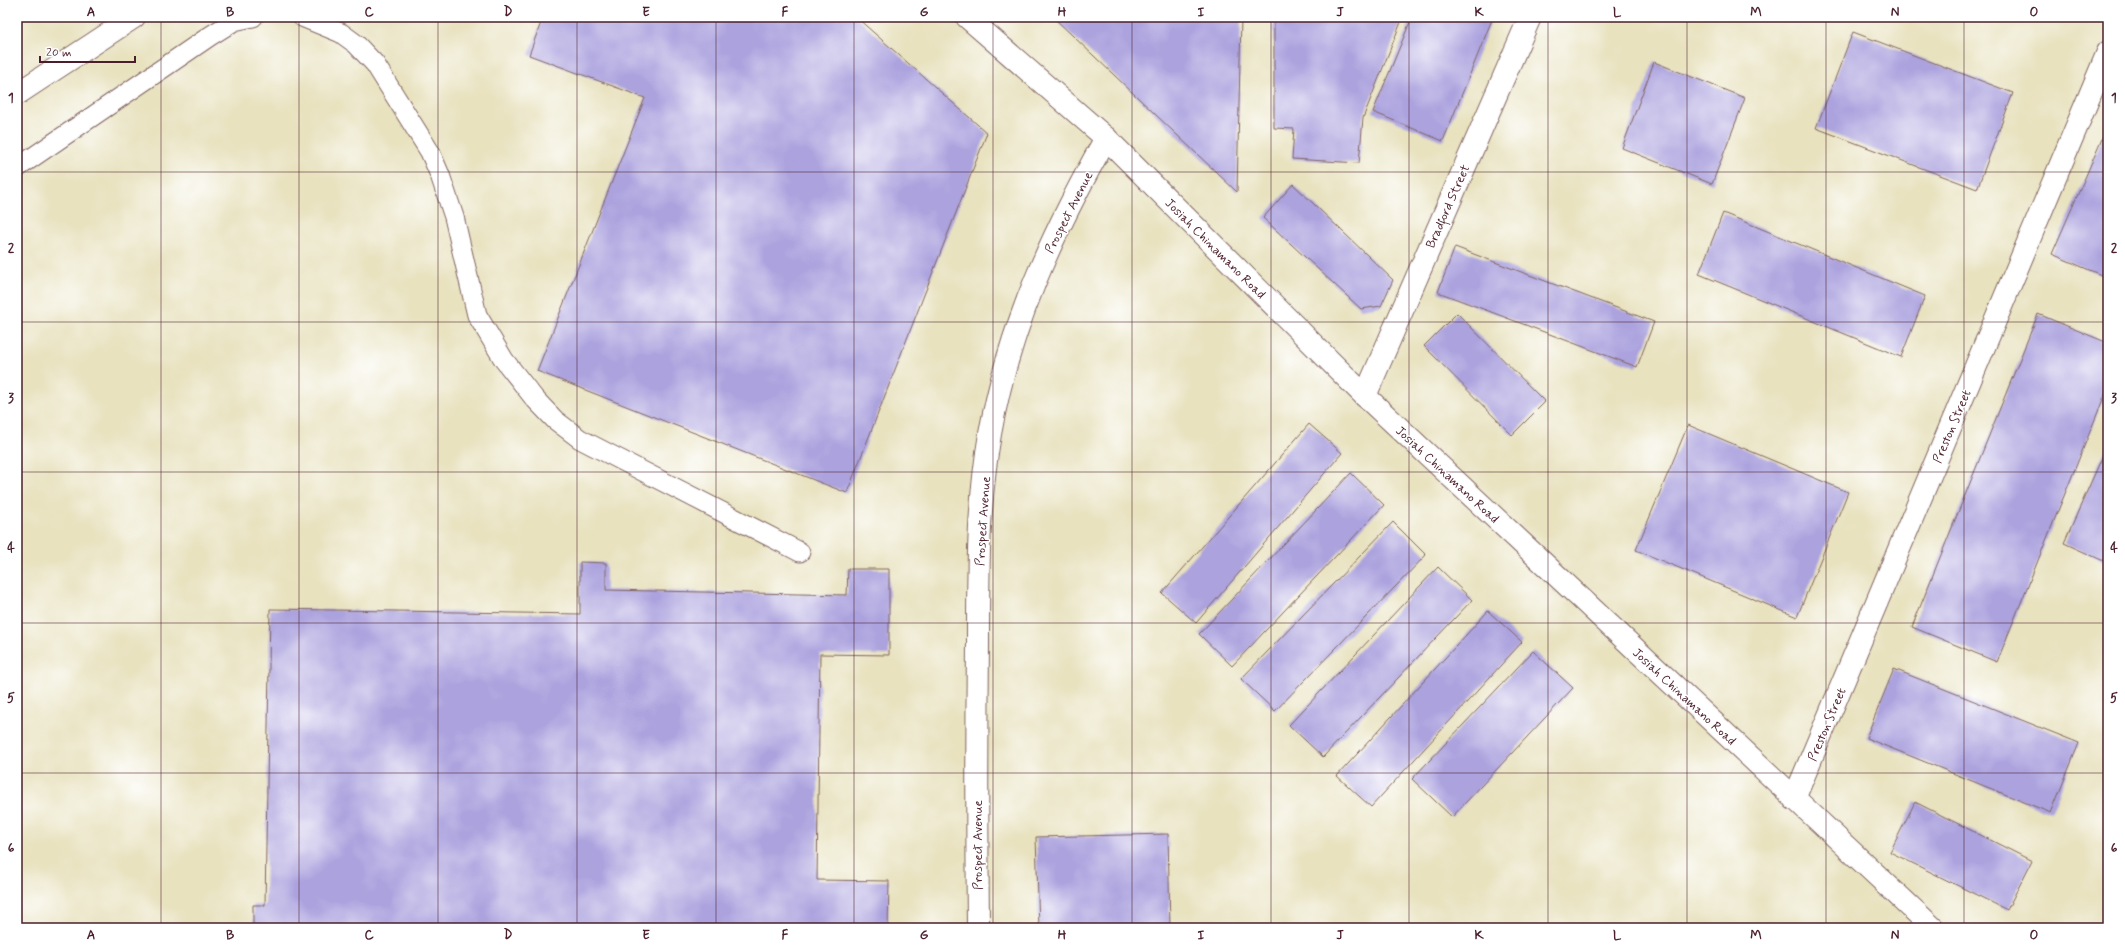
<svg xmlns="http://www.w3.org/2000/svg" width="2125" height="945" font-family="Mynerve,sans-serif">
	<style>
		.building { fill: #aba2de }
		.lines { fill: none; stroke-linecap: round; stroke-linejoin: round }
		.service-casing { stroke: #81635f; stroke-width: 21 }
		.minor-casing { stroke: #81635f; stroke-width: 24 }
		.tertiary-casing { stroke: #81635f; stroke-width: 24 }
		.service { stroke: #fff; stroke-width: 19 }
		.minor { stroke: #fff; stroke-width: 22 }
		.tertiary { stroke: #fff; stroke-width: 22 }
		.grid { fill: none; stroke: #4a1f2b; stroke-width: 1; stroke-opacity: 0.55 }
		.labels { text-anchor: middle; stroke-width: 3; stroke-linejoin: round; paint-order: stroke }
		.street-label { font-size: 13px; fill: #4a1f2b; stroke: #fff }
		.neatline { fill: none; stroke: #4a1f2b; stroke-width: 1.5 }
		.grid-label { font-size: 13px; text-anchor: middle; font-weight: bold; fill: #4a1f2b }
	</style>
	<rect width="100%" height="100%" fill="#fff"/>
	<filter id="ink" filterUnits="userSpaceOnUse"><feTurbulence type="fractalNoise" baseFrequency=".025" numOctaves="2"/><feDisplacementMap in="SourceGraphic" scale="8" xChannelSelector="R" yChannelSelector="G"/><feConvolveMatrix kernelMatrix="1 2 1 2 8 2 1 2 1" color-interpolation-filters="sRGB"/></filter>
	<filter id="wash" filterUnits="userSpaceOnUse"><feTurbulence type="fractalNoise" baseFrequency=".012" numOctaves="4" result="noise"/><feDisplacementMap in="SourceGraphic" scale="16" xChannelSelector="R" yChannelSelector="G"/><feGaussianBlur stdDeviation="0.9" result="paint"/><feColorMatrix in="noise" values="0 0 0 0 0 0 0 0 0 0 0 0 0 0 0 0 0 1.4 0 .05"/><feComposite in="paint" operator="in"/></filter>
	<g filter="url(#wash)">
		<rect width="100%" height="100%" fill="#e8e2bf"/>
		<g id="blocks">
			<g class="building">
				<path d="M543,17H856L987,133L847,493L537,371L645,98L529,55Z"/>
				<path d="M1053,17H1241L1237,192Z"/>
				<path d="M1274,17H1403L1363,118L1359,163L1292,159L1294,129L1274,128Z"/>
				<path d="M1412,17H1493L1443,141L1373,112Z"/>
				<path d="M1853,32L2013,93L1977,189L1816,128Z"/>
				<path d="M1654,62L1745,98L1712,184L1622,148Z"/>
				<path d="M2108,125V278L2052,254Z"/>
				<path d="M1293,184L1393,280L1381,306L1361,309L1263,218Z"/>
				<path d="M1723,213L1925,296L1901,357L1699,274Z"/>
				<path d="M1455,247L1654,322L1637,367L1438,292Z"/>
				<path d="M1457,313L1545,402L1512,435L1424,346Z"/>
				<path d="M2038,314L2108,343V387L1997,662L1912,627Z"/>
				<path d="M1309,424L1342,453L1196,623L1162,593Z"/>
				<path d="M1688,425L1848,492L1797,617L1636,550Z"/>
				<path d="M2108,444V563L2064,543Z"/>
				<path d="M1351,473L1384,505L1232,666L1199,634Z"/>
				<path d="M1393,522L1426,555L1275,711L1241,679Z"/>
				<path d="M580,562L606,563V590L847,595L848,569H889V655L820,654L817,880L889,881L888,928H253V905H265L270,609L580,614Z"/>
				<path d="M1438,567L1472,600L1323,757L1289,725Z"/>
				<path d="M1488,611L1522,642L1371,807L1337,776Z"/>
				<path d="M1533,651L1573,688L1452,817L1412,779Z"/>
				<path d="M1894,669L2079,743L2051,813L1866,738Z"/>
				<path d="M1915,802L2032,861L2007,910L1890,852Z"/>
				<path d="M1168,834L1170,928H1039L1036,837Z"/>
			</g>
		</g>
	</g>
	<g filter="url(#ink)">
		<use href="#blocks" fill-opacity="0" stroke="#81635f" stroke-width="1"/>
		<g class="lines">
			<defs>
				<g id="service">
					<path d="M302,17L341,33L356,44L375,64L430,152L440,175L454,217L477,315L504,360L534,398L555,420L580,439L800,552"/>
					<path d="M17,168L210,36L234,21L253,17"/>
				</g>
				<g id="minor">
					<path d="M1365,396L1530,17"/>
					<path d="M1794,799L2108,52"/>
					<path d="M978,928C977,833 977,737 978,642C978,572 978,502 990,434C1009,326 1053,232 1106,138"/>
				</g>
				<g id="tertiary">
					<path d="M967,17L1106,138L1365,396L1933,928"/>
					<path d="M17,94L134,17"/>
				</g>
			</defs>
			<use href="#service" class="service-casing"/>
			<use href="#minor" class="minor-casing"/>
			<use href="#tertiary" class="tertiary-casing"/>
			<use href="#service" class="service"/>
			<use href="#minor" class="minor"/>
			<use href="#tertiary" class="tertiary"/>
		</g>
	</g>
	<path class="grid" d="M161,17V928M299,17V928M438,17V928M577,17V928M716,17V928M854,17V928M993,17V928M1132,17V928M1271,17V928M1409,17V928M1548,17V928M1687,17V928M1826,17V928M1964,17V928M17,172H2108M17,322H2108M17,472H2108M17,623H2108M17,773H2108"/>
	<g class="labels">
		<g class="street-label">
			<text transform="translate(1447 206) rotate(-66)" y="5">Bradford Street</text>
			<text transform="translate(1068 212) rotate(-63)" y="5">Prospect Avenue</text>
			<text transform="translate(1216 248) rotate(45)" y="5">Josiah Chinamano Road</text>
			<text transform="translate(1951 426) rotate(-67)" y="5">Preston Street</text>
			<text transform="translate(1448 474) rotate(43)" y="5">Josiah Chinamano Road</text>
			<text transform="translate(982 521) rotate(-86)" y="5">Prospect Avenue</text>
			<text transform="translate(1685 696) rotate(43)" y="5">Josiah Chinamano Road</text>
			<text transform="translate(1826 724) rotate(-67)" y="5">Preston Street</text>
			<text transform="translate(977 845) rotate(-90)" y="5">Prospect Avenue</text>
		</g>
	</g>
	<rect width="2125" height="945" fill="none" stroke="#fff" stroke-width="44"/>
	<path d="M40 56v6h95v-6" fill="none" stroke="#4a1f2b" stroke-width="2"/>
	<text x="46" y="56" font-size="12" fill="#4a1f2b" stroke="#ffffff" stroke-width="3" paint-order="stroke">20 m</text>
	<rect x="22" y="22" width="2081" height="901" class="neatline"/>
	<g class="grid-label">
		<text x="91" y="16">A</text>
		<text x="230" y="16">B</text>
		<text x="369" y="16">C</text>
		<text x="508" y="16">D</text>
		<text x="646" y="16">E</text>
		<text x="785" y="16">F</text>
		<text x="924" y="16">G</text>
		<text x="1062" y="16">H</text>
		<text x="1201" y="16">I</text>
		<text x="1340" y="16">J</text>
		<text x="1479" y="16">K</text>
		<text x="1617" y="16">L</text>
		<text x="1756" y="16">M</text>
		<text x="1895" y="16">N</text>
		<text x="2034" y="16">O</text>
		<text x="11" y="102">1</text>
		<text x="2114" y="102">1</text>
		<text x="11" y="252">2</text>
		<text x="2114" y="252">2</text>
		<text x="11" y="402">3</text>
		<text x="2114" y="402">3</text>
		<text x="11" y="552">4</text>
		<text x="2114" y="552">4</text>
		<text x="11" y="702">5</text>
		<text x="2114" y="702">5</text>
		<text x="11" y="852">6</text>
		<text x="2114" y="852">6</text>
		<text x="91" y="939">A</text>
		<text x="230" y="939">B</text>
		<text x="369" y="939">C</text>
		<text x="508" y="939">D</text>
		<text x="646" y="939">E</text>
		<text x="785" y="939">F</text>
		<text x="924" y="939">G</text>
		<text x="1062" y="939">H</text>
		<text x="1201" y="939">I</text>
		<text x="1340" y="939">J</text>
		<text x="1479" y="939">K</text>
		<text x="1617" y="939">L</text>
		<text x="1756" y="939">M</text>
		<text x="1895" y="939">N</text>
		<text x="2034" y="939">O</text>
	</g>
</svg>
